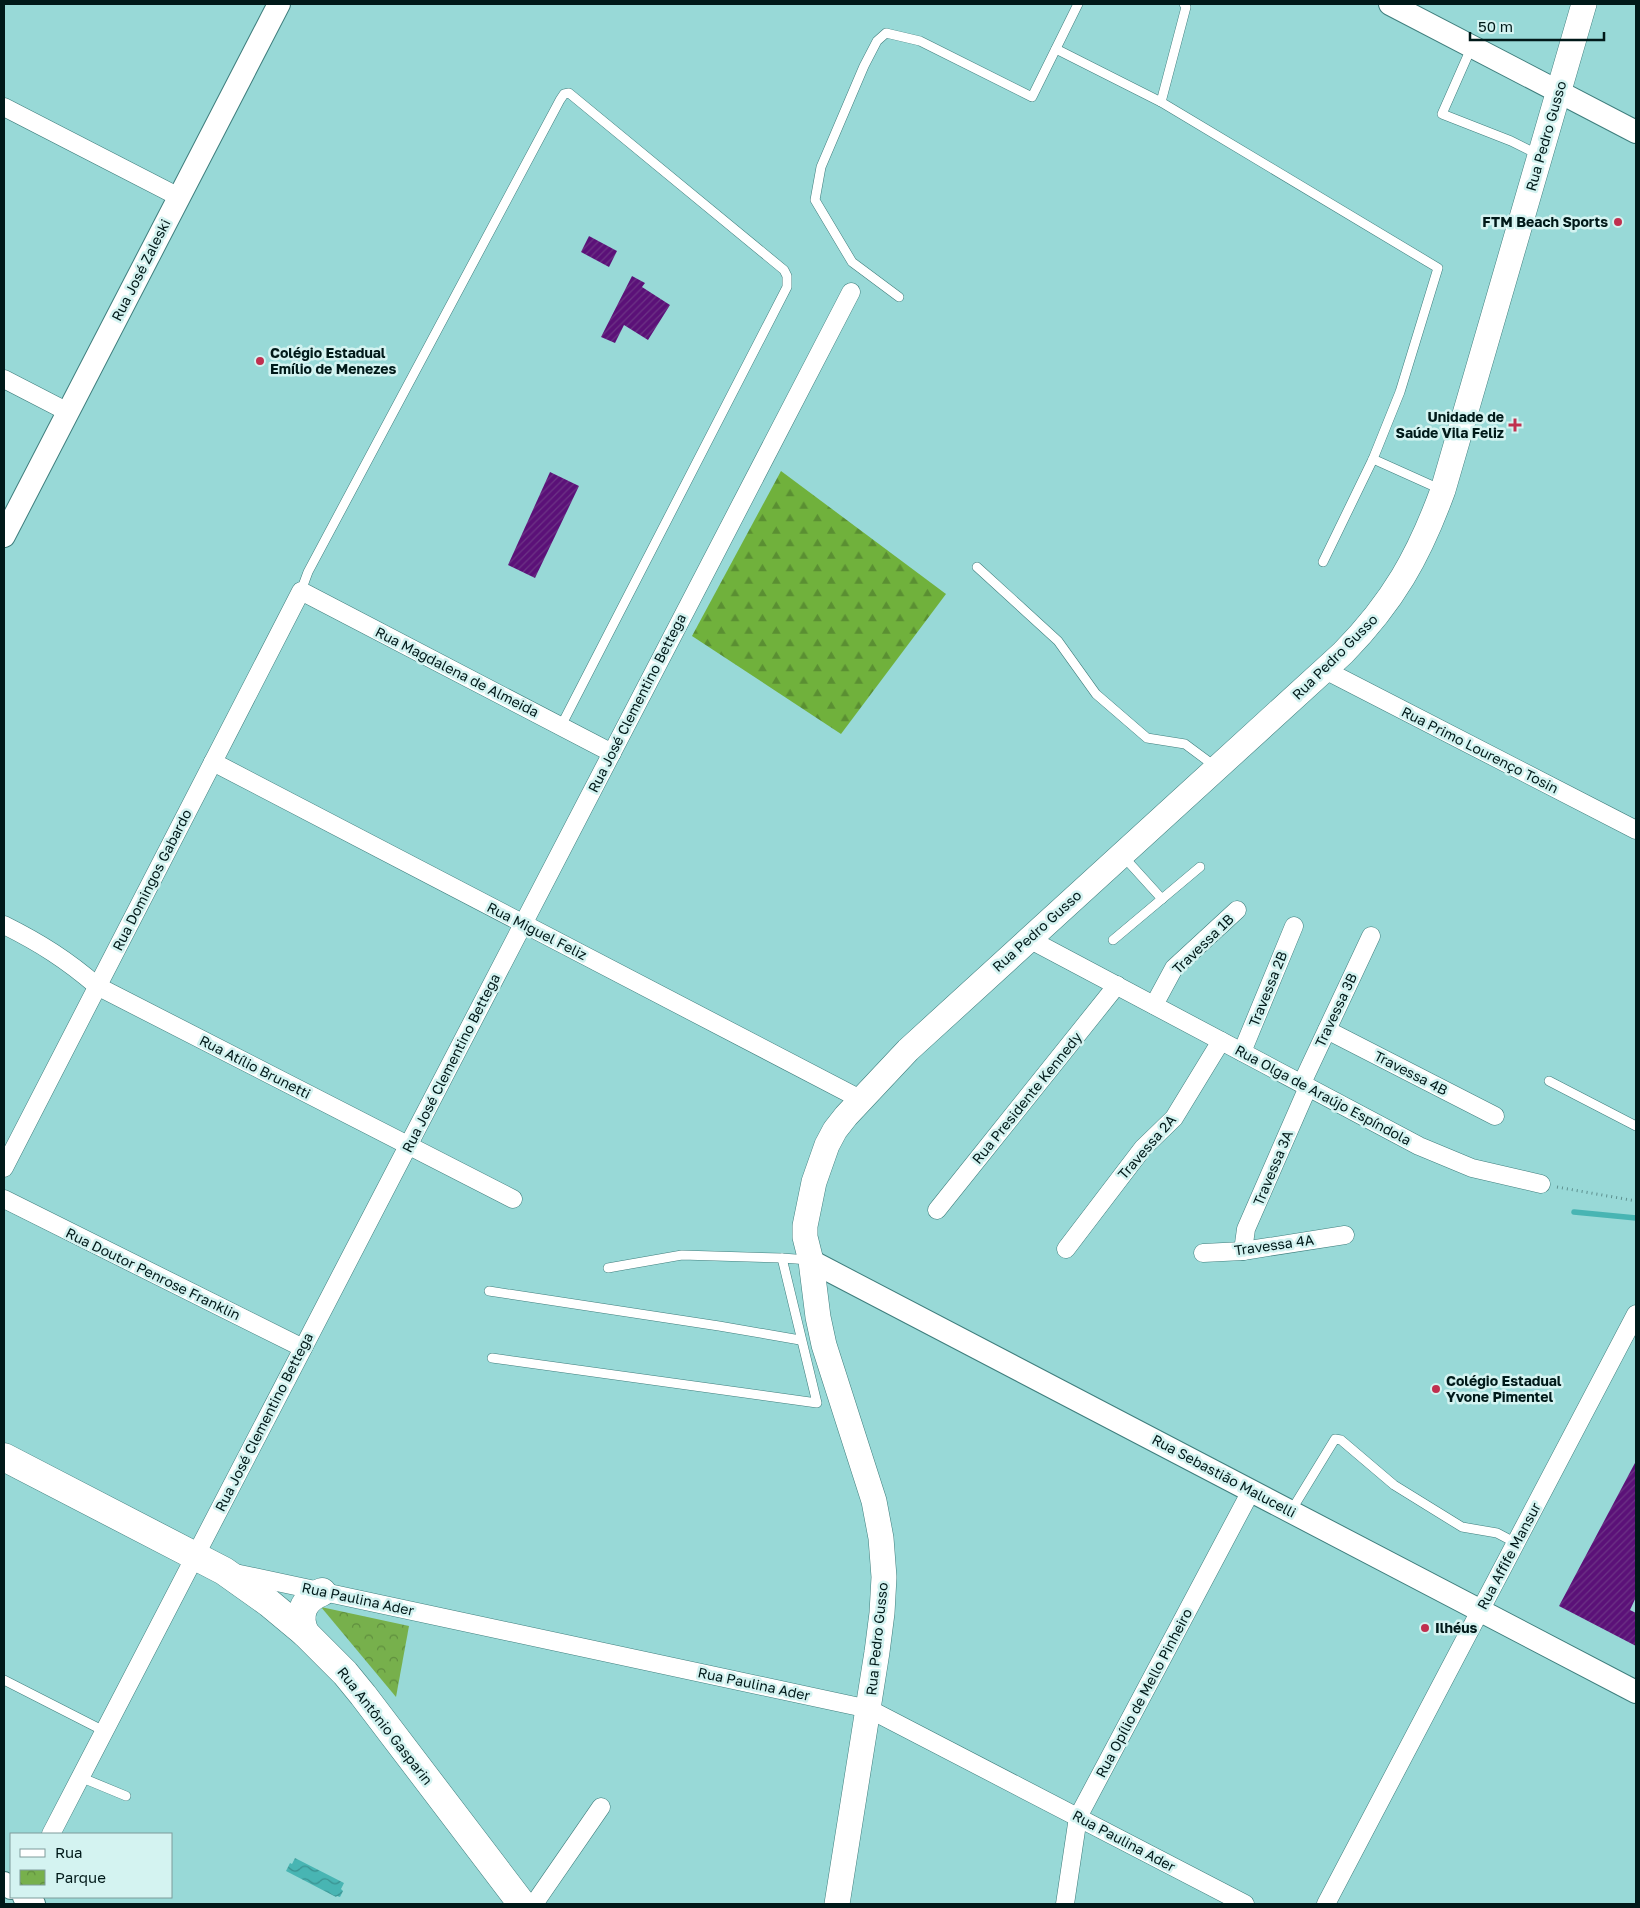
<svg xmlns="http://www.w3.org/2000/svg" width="1640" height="1908" font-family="'Golos Text',sans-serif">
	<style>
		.forest { fill: url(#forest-firs) }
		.park { fill: url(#park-crowns) }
		.water { fill: url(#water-waves) }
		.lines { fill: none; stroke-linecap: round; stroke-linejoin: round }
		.stream { stroke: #48b5b3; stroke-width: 5.5 }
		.building { fill: url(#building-hatch) }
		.service-casing { stroke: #3f7e7d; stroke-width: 10 }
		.minor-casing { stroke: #3f7e7d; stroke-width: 19 }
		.tertiary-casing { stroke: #3f7e7d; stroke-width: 24 }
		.secondary-casing { stroke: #3f7e7d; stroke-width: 26 }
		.primary-casing { stroke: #3f7e7d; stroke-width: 29 }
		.path { stroke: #5d8f8e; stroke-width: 3; stroke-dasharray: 1 4; stroke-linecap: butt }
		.service { stroke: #fff; stroke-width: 9 }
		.minor { stroke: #fff; stroke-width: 18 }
		.tertiary { stroke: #fff; stroke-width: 22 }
		.secondary { stroke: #fff; stroke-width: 25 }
		.primary { stroke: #fff; stroke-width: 28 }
		.poi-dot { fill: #c0304f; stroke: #d4f3f1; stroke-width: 2 }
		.labels { text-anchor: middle; stroke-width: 5; stroke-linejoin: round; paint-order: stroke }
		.street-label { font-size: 14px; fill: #001919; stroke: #d4f3f1 }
		.poi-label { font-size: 14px; font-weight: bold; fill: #001919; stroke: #d4f3f1; text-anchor: start }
	</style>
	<defs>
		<pattern id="forest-firs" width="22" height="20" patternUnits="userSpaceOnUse" patternTransform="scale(1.25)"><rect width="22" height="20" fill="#70b13c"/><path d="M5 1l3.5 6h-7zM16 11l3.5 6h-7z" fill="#5a8f32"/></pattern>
		<pattern id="park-crowns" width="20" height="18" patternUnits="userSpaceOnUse" patternTransform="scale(1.25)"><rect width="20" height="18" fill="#77b04c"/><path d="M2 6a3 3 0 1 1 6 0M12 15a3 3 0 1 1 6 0" fill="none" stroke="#5f8e3e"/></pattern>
		<pattern id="water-waves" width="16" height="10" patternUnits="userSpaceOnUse" patternTransform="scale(1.25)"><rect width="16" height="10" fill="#48b5b3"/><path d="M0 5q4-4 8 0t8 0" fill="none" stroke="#3a9291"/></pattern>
		<pattern id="building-hatch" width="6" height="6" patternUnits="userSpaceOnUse" patternTransform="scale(1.25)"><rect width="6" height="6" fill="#5b1178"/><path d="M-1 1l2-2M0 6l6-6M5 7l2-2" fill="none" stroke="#6c3385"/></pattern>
	</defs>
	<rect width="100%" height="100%" fill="#98d9d7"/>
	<path class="forest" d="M781,471L946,594L841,734L692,636Z"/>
	<path class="park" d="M321,1607L409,1626L396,1697Z"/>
	<path class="water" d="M295,1858L344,1883L341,1889L343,1891L340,1897L337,1896L336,1897L286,1871L290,1863L292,1864Z"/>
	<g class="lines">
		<path class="stream" d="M1574,1212L1636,1218"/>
	</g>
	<g class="building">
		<path d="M589,236L617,251L609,267L581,252Z"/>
		<path d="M632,276L645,283L642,287L670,305L648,340L624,325L615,343L601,337Z"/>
		<path d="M550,472L579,486L535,578L508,565Z"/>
		<path d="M1636,1461V1597L1630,1610L1636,1613V1646L1559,1606Z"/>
	</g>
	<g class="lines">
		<defs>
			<g id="service">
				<path d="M1472,46L1442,114L1511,141L1539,155"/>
				<path d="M1056,49L1161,102L1438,268L1400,392L1373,459L1442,490"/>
				<path d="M1161,102L1186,7L1184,4"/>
				<path d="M899,297L852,262L815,200L821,167L864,66L877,41L886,33L920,41L1032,97L1078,4"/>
				<path d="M1323,562L1373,459"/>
				<path d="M977,567L1058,641L1096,694L1147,738L1185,744L1216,767"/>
				<path d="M301,591L308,572L560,100L564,94L569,93L784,270L787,276V287L561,726"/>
				<path d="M1123,856L1162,899"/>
				<path d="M1113,940L1200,867"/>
				<path d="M1549,1081L1636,1126"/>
				<path d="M608,1268L682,1255L782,1258L809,1260"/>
				<path d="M489,1291L719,1326L800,1340"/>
				<path d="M492,1358L817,1403L782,1258"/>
				<path d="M1291,1511L1335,1439L1341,1440L1394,1485L1462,1527L1497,1533L1516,1543"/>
				<path d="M4,1680L104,1731"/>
				<path d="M80,1777L126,1796"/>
			</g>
			<g id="minor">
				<path d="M4,107L179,197"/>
				<path d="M4,379L68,412"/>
				<path d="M1325,670L1636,830"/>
				<path d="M213,762L862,1100"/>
				<path d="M4,925C40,943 67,960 97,986L513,1199"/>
				<path d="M1029,939L1419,1146L1472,1168L1541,1184"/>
				<path d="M1154,1005L1174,968L1237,910"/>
				<path d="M1327,1030L1495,1116"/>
				<path d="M1242,1052L1294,926"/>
				<path d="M1302,1083L1371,936"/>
				<path d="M4,1168L301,591L612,753"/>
				<path d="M4,1199L303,1348"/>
				<path d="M937,1210L1117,985"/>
				<path d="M1066,1249L1143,1148L1174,1118L1221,1041"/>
				<path d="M1243,1251L1246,1229L1308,1087"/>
				<path d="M1203,1253L1243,1251L1345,1235"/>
				<path d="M235,1573L869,1709L1245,1904"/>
				<path d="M51,1834L851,292"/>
				<path d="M534,1904L601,1807"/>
				<path d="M1065,1904L1078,1817L1251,1491"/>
				<path d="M1326,1904L1636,1314"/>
			</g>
			<g id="tertiary">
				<path d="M1390,4L1636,132"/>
				<path d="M4,536L279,4"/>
				<path d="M811,1261L1636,1692"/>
				<path d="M4,1883L11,1888"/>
				<path d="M24,1897L34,1904"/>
			</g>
			<path id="secondary" d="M837,1904L877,1652L882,1613L884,1577L881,1538L874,1501L824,1345L818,1317L811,1261L805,1237V1226L814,1182L827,1145L835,1130L846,1116L908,1050L1343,653C1393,602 1419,556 1443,490L1584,4"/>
			<g id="primary">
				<path d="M4,1457L224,1571L269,1603L305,1633L345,1673L363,1695L522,1904"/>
				<path d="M305,1633C297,1615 303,1599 322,1592"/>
			</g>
		</defs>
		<use href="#service" class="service-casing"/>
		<use href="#minor" class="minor-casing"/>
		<use href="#tertiary" class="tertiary-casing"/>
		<use href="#secondary" class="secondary-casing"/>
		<use href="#primary" class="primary-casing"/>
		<path class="path" d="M1557,1187L1636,1201"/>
		<use href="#service" class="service"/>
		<use href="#minor" class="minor"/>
		<use href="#tertiary" class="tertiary"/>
		<use href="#secondary" class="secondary"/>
		<use href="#primary" class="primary"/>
	</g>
	<g class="poi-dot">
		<circle cx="1618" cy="222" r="5"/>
		<circle cx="260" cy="361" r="5"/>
		<path d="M1512.5 417.5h5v5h5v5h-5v5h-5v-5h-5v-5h5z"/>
		<circle cx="1436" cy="1389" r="5"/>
		<circle cx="1425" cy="1628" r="5"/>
	</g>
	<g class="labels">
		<g class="street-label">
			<text transform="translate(1546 136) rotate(-74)" y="5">Rua Pedro Gusso</text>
			<text transform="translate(141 270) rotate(-63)" y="5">Rua José Zaleski</text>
			<text transform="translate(1335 657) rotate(-45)" y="5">Rua Pedro Gusso</text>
			<text transform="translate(457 672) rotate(27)" y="5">Rua Magdalena de Almeida</text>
			<text transform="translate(637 703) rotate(-63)" y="5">Rua José Clementino Bettega</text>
			<text transform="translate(1480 750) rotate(27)" y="5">Rua Primo Lourenço Tosin</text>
			<text transform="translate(152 880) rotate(-63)" y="5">Rua Domingos Gabardo</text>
			<text transform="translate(537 931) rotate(27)" y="5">Rua Miguel Feliz</text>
			<text transform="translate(1037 931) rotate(-42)" y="5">Rua Pedro Gusso</text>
			<text transform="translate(1203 944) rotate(-44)" y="5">Travessa 1B</text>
			<text transform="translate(1268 989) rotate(-68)" y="5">Travessa 2B</text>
			<text transform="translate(1336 1010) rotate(-65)" y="5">Travessa 3B</text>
			<text transform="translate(451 1063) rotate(-63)" y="5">Rua José Clementino Bettega</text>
			<text transform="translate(255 1067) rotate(27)" y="5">Rua Atílio Brunetti</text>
			<text transform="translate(1411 1073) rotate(27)" y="5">Travessa 4B</text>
			<text transform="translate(1323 1095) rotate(28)" y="5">Rua Olga de Araújo Espíndola</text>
			<text transform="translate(1027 1098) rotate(-51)" y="5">Rua Presidente Kennedy</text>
			<text transform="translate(1147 1147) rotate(-49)" y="5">Travessa 2A</text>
			<text transform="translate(1273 1168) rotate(-67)" y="5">Travessa 3A</text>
			<text transform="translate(1274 1245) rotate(-8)" y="5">Travessa 4A</text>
			<text transform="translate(153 1274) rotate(26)" y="5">Rua Doutor Penrose Franklin</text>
			<text transform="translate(264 1422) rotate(-63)" y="5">Rua José Clementino Bettega</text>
			<text transform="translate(1224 1476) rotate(28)" y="5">Rua Sebastião Malucelli</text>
			<text transform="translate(1509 1556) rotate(-62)" y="5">Rua Affife Mansur</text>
			<text transform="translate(358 1599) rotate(12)" y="5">Rua Paulina Ader</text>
			<text transform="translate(877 1639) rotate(-84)" y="5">Rua Pedro Gusso</text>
			<text transform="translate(754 1684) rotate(12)" y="5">Rua Paulina Ader</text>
			<text transform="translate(1144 1693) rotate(-62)" y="5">Rua Opílio de Mello Pinheiro</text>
			<text transform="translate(385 1726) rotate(52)" y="5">Rua Antônio Gasparin</text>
			<text transform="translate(1124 1841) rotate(28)" y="5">Rua Paulina Ader</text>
		</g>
		<g class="poi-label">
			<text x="1608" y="227" text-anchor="end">FTM Beach Sports</text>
			<text x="270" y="358">Colégio Estadual<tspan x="270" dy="16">Emílio de Menezes</tspan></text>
			<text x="1504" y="422" text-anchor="end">Unidade de<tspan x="1504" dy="16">Saúde Vila Feliz</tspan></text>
			<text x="1446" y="1386">Colégio Estadual<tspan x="1446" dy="16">Yvone Pimentel</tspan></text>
			<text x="1435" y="1633">Ilhéus</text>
		</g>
	</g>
	<rect width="1640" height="1908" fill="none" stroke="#001919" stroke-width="10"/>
	<rect x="10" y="1833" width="162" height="65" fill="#d4f3f1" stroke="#7f9c9b"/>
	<rect x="20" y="1849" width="25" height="8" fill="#ffffff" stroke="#7f9c9b"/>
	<text x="55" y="1858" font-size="15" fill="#001919">Rua</text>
	<rect x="20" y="1870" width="25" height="15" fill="url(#park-crowns)" stroke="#7f9c9b"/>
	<text x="55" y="1883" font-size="15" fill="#001919">Parque</text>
	<path d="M1470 32v8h134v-8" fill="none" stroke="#001919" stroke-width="2.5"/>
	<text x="1478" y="32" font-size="15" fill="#001919" stroke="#d4f3f1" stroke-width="4" paint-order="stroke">50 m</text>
</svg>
